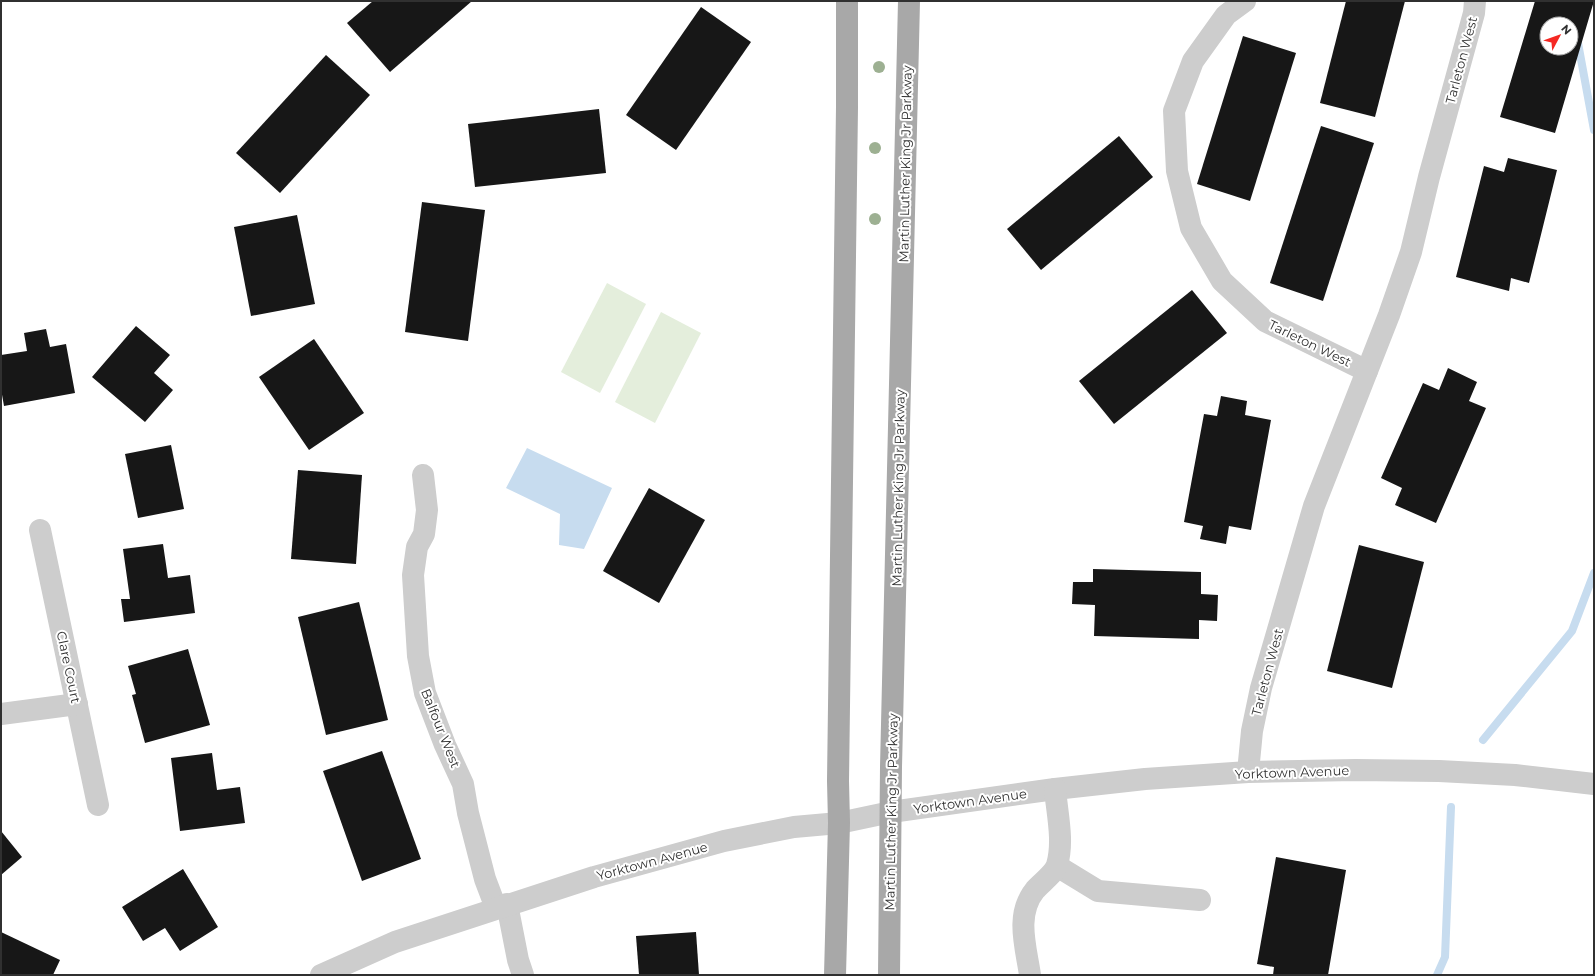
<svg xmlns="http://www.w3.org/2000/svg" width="1595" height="976" font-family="Montserrat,sans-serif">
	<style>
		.green { fill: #e4eedc }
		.water { fill: #c7dcef }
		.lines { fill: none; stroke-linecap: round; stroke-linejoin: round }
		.stream { stroke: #c7dcef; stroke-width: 8 }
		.building { fill: #171717; fill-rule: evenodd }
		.minor { stroke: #cdcdcd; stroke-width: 22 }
		.major { stroke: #a8a8a8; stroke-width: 22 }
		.tree { fill: #9db092 }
		.labels { text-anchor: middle; stroke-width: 4; stroke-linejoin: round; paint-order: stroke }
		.street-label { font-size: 13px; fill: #303030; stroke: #fff }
	</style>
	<rect width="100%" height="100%" fill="#fff"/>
	<g class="green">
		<path d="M607,283L646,304L600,393L561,372Z"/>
		<path d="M661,312L701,333L655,423L615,402Z"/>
	</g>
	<path class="water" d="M527,448L612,488L584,549L559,545L560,514L506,488Z"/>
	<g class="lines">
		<g class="stream">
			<path d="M1578,43L1594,130"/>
			<path d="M1483,740L1572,631L1594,573"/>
			<path d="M1437,975L1445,957L1451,807"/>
		</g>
	</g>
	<g class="building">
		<path d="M373,1H472L390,72L347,23Z"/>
		<path d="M1346,1H1405L1375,117L1320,103Z"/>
		<path d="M1535,1H1594L1555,133L1500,117ZM1547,24H1571V48H1547Z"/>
		<path d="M701,7L751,42L676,150L626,115Z"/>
		<path d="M1243,36L1296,53L1250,201L1197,184Z"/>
		<path d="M326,55L370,95L280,193L236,153Z"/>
		<path d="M599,109L606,173L475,187L468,124Z"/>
		<path d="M1321,126L1374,143L1323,301L1270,283Z"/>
		<path d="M1119,136L1153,177L1041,270L1007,229Z"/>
		<path d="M1508,158L1557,170L1529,283L1511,278L1509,291L1456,277L1484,166L1504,172Z"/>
		<path d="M422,202L485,210L468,341L405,332Z"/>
		<path d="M297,215L315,304L251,316L234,227Z"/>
		<path d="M1192,290L1227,333L1114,424L1079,381Z"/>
		<path d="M136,326L170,355L154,373L173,390L145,422L92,377Z"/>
		<path d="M46,329L50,347L66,344L75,393L4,406L1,389V355L27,351L24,333Z"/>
		<path d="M314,339L364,413L309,450L259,377Z"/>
		<path d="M1448,368L1477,382L1469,401L1486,408L1436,523L1395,505L1402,488L1381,478L1423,383L1439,390Z"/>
		<path d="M1221,396L1247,401L1245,415L1271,420L1251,530L1229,526L1226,544L1200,539L1203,526L1184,522L1204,414L1217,416Z"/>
		<path d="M171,445L184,509L138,518L125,454Z"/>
		<path d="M298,470L362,475L356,564L291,559Z"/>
		<path d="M649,488L705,520L659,603L603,571Z"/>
		<path d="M163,544L168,578L190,575L195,613L124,622L121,599H130L123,549Z"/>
		<path d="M1359,545L1424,562L1392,688L1327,671Z"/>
		<path d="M1093,569L1201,572V594L1218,595L1217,621L1199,620V639L1094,636L1095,605L1072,604L1073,582H1093Z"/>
		<path d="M359,602L388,720L326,735L298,617Z"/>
		<path d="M188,649L210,725L145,743L132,695L136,694L128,666Z"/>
		<path d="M382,751L421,859L362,881L323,771Z"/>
		<path d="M212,753L217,790L240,787L245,823L180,831L171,758Z"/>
		<path d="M1,831L22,857L1,875Z"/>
		<path d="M1276,857L1346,870L1328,975H1273L1274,967L1257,964Z"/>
		<path d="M183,869L218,927L180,951L165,928L143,941L122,907Z"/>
		<path d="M1,932L60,960L53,975H1Z"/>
		<path d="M696,932L699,975H639L636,936Z"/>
	</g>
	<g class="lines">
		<g class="minor">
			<path d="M1245,1L1226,15L1193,61L1174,111L1177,171L1191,228L1222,281L1265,321L1367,371"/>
			<path d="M423,475L427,510L424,534L417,547L413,575L418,656L425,693L445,745L463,784L468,813L485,879L496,908"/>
			<path d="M40,530L98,805"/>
			<path d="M1,714L77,704"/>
			<path d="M1248,772L1252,731L1261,688L1314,506L1389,315L1411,252L1429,177L1474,13L1475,1"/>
			<path d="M1057,866L1098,891L1200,900"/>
			<path d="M507,904L518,960L523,975"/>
			<path d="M321,975L395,942L594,877L724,841L794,827L839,823L891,812L1055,789L1145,779L1248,772L1356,770L1439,771L1515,775L1594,784"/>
			<path d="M1030,975C1026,947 1015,915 1035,890C1041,883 1054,874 1057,865C1064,841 1057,813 1055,789"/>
		</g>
		<g class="major">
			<path d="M835,975L839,823L838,781L847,107V1"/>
			<path d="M889,975L891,767L909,1"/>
		</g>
	</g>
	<g class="tree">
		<circle cx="879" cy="67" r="6"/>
		<circle cx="875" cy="148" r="6"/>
		<circle cx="875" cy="219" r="6"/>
	</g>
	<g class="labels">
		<g class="street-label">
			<text transform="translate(1461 60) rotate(-75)" y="5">Tarleton West</text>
			<text transform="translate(905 164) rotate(-89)" y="5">Martin Luther King Jr Parkway</text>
			<text transform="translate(1310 343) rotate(26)" y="5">Tarleton West</text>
			<text transform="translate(898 488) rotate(-89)" y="5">Martin Luther King Jr Parkway</text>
			<text transform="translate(69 667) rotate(78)" y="5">Clare Court</text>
			<text transform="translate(1267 672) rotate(-75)" y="5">Tarleton West</text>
			<text transform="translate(441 728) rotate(68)" y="5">Balfour West</text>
			<text transform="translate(1292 772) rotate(-2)" y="5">Yorktown Avenue</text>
			<text transform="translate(970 801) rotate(-8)" y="5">Yorktown Avenue</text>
			<text transform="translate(891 812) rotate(-89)" y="5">Martin Luther King Jr Parkway</text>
			<text transform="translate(652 861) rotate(-15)" y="5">Yorktown Avenue</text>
		</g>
	</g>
	<rect width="1595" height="976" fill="none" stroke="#303030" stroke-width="4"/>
	<g transform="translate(1559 36) rotate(49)"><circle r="19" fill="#ffffff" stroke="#acacac"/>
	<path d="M0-3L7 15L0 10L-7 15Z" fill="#f52823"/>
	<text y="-6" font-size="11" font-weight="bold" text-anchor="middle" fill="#303030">N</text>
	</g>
</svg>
